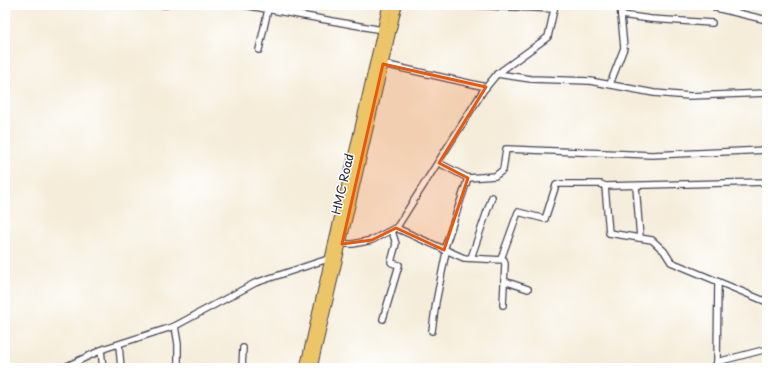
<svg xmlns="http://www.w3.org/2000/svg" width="772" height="373" font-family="'Playpen Sans',sans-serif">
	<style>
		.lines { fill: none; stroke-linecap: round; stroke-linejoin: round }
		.minor-casing { stroke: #424053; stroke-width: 8 }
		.primary-casing { stroke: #424053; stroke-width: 11 }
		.minor { stroke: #fff; stroke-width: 5.5 }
		.primary { stroke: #edc569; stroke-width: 9 }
		.marked { fill: #e8590c; fill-opacity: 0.2; stroke: #e8590c; stroke-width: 3; stroke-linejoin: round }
		.labels { text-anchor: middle; stroke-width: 3; stroke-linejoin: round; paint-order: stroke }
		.street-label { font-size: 12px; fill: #22223b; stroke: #fff }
	</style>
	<rect width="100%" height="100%" fill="#fff"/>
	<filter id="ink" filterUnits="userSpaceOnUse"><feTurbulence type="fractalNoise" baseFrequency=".025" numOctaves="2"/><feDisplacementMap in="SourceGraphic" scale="8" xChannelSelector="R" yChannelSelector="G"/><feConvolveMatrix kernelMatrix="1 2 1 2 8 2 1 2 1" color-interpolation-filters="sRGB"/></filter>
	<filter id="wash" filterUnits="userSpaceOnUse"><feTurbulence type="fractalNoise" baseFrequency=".012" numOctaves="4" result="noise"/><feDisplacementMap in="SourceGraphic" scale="16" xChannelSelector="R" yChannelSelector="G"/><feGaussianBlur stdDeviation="0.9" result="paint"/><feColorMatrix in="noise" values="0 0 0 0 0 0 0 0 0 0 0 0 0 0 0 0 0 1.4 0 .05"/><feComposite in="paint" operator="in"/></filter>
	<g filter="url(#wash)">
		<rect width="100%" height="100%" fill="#f5edda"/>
	</g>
	<g filter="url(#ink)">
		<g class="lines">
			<defs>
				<g id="minor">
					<path d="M164,5H166"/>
					<path d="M244,5L382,30"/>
					<path d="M471,5L554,9"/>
					<path d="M716,8L767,20"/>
					<path d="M621,15L651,19L712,23"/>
					<path d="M259,50L269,5"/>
					<path d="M383,64L486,87"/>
					<path d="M497,74L531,79L590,81L654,93L690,96L767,93"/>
					<path d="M610,84L624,48L620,5"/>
					<path d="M439,163L468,178L495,176L503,170L506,149L652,155L767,150"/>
					<path d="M605,186L609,233L652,240L664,251L671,262L767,302"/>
					<path d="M636,186L640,238"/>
					<path d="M396,228L464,258L504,260L505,264L503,305"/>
					<path d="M342,244H353L372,240L397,227L483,91L497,74L548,37L555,5"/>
					<path d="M444,250L468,178"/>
					<path d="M471,258L492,197"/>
					<path d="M501,259L518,212L545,219L556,185L559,184H601L605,186L767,182"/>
					<path d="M504,281L528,289"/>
					<path d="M383,319L399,265L392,263L391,262L396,244L392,231"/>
					<path d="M175,326L178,344V368"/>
					<path d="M432,331L436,302L446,252"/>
					<path d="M119,345L121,368"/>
					<path d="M101,350L103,368"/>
					<path d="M717,362L718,282"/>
					<path d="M63,368L106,348L175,326L255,283L331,258"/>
					<path d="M242,368L243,348"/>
					<path d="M715,368L717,362L767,349"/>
				</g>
				<g id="primary">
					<path d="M305,368L388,5"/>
					<path d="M312,368L397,5"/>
				</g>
			</defs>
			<use href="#minor" class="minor-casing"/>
			<use href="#primary" class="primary-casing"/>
			<use href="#minor" class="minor"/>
			<use href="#primary" class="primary"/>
		</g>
	</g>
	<path class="marked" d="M383,64L486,87L439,163L468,178L444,250L396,228L372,240L342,244Z"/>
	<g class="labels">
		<g class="street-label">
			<text transform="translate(343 184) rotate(-77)" y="4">HMC Road</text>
		</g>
	</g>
	<rect width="772" height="373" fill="none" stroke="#fff" stroke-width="20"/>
</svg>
